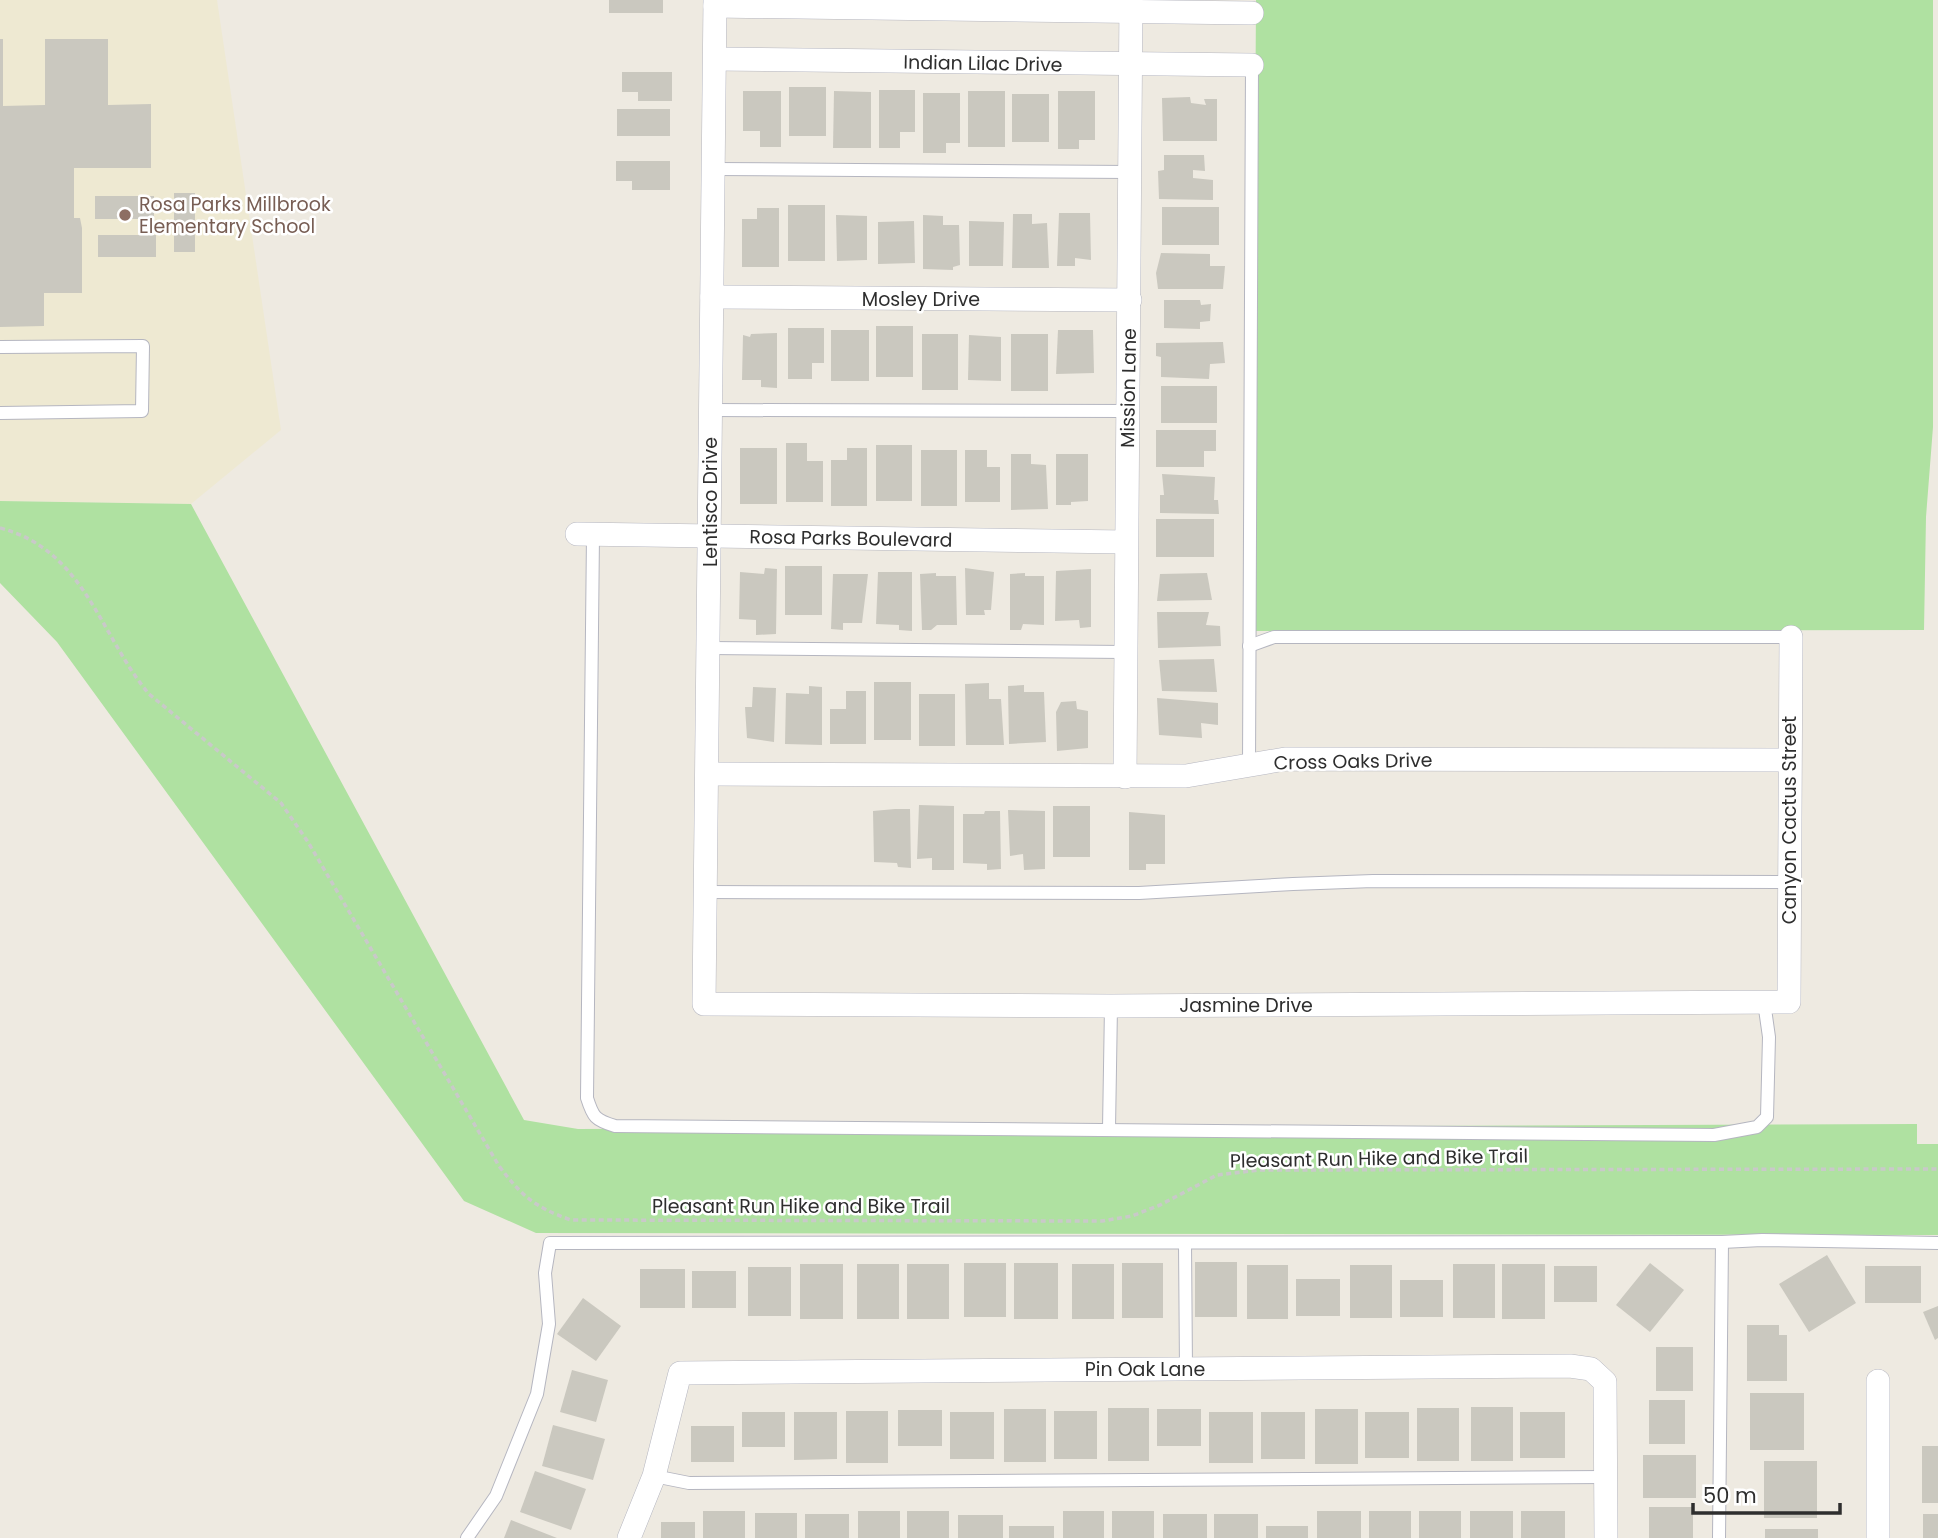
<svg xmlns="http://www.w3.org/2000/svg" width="1938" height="1538" font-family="Poppins,sans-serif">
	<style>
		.education { fill: #eee9d2 }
		.green { fill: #afe1a1 }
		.building { fill: #cac8bf }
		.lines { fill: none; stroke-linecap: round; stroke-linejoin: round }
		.lane-casing { stroke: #b5b6c0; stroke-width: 14 }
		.street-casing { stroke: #b5b6c0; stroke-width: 24 }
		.path { stroke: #c9c9c9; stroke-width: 3.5; stroke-dasharray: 5 3.5; stroke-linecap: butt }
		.lane { stroke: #fff; stroke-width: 12 }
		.street { stroke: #fff; stroke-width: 23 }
		.education-dot { fill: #8d6e63; stroke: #fff; stroke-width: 2.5 }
		.labels { text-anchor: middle; stroke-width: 5; stroke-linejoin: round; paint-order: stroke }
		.street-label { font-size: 19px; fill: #2e2e2e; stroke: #fff }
		.education-label { font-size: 19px; fill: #785e54; stroke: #fff; text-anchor: start }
	</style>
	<rect width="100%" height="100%" fill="#eeeae1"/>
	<path class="education" d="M0,0H217L281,430L191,504L0,501Z"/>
	<g class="green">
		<path d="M1256,0H1933V427L1926,517L1924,630L1252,631Z"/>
		<path d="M0,501L191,504L524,1120L578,1129L1917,1124V1144H1938V1235L536,1233L464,1201L57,642L0,583Z"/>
	</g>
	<g class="building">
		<rect x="609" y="0" width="54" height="13"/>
		<path d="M0,39H3V106L45,105V39H108V105L151,104V168H74V218H80L82,228V293H44V326L0,327Z"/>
		<path d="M622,72H672V101H638V92H622Z"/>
		<rect x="789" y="87" width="37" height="49"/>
		<path d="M879,90H915V132H900V148H879Z"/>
		<path d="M743,91H781V147H760V131H743Z"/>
		<path d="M834,91L871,92V148H833Z"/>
		<rect x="968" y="91" width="37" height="56"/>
		<path d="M1058,91H1095V140H1079V149H1058Z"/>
		<path d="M923,93H960V143H946V153H923Z"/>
		<rect x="1012" y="94" width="37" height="48"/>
		<path d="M1190,97L1191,103L1206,105L1204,99H1217V141H1163L1162,98Z"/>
		<rect x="617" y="109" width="53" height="27"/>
		<path d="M1164,155H1204L1205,171L1193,170V178L1213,180V200L1159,199L1158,171L1164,170Z"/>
		<path d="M616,161H670V190H632V181H616Z"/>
		<rect x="174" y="193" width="21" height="59"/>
		<rect x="95" y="196" width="59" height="23"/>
		<rect x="788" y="205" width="37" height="56"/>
		<rect x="1162" y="207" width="57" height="38"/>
		<path d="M757,208H779V267H742V219H757Z"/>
		<path d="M1059,213H1090L1091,260L1075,258V266H1057Z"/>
		<path d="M1013,214H1032V224L1047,223L1049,268H1012Z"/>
		<path d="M836,215L867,216V260L837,261Z"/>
		<path d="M923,215L943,216V225H959L960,265L953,267V270L923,269Z"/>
		<path d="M914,221L915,263L878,264V222Z"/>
		<path d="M969,221L1004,222L1003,266H969Z"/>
		<rect x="98" y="235" width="58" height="22"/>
		<path d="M1161,253L1210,254V266H1225L1223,289H1158L1156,273Z"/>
		<path d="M1164,300H1200L1201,305L1211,304L1210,321L1200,322V329L1164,328Z"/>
		<rect x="876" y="326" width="37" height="51"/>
		<path d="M788,328H824V363H812V379H788Z"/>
		<rect x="831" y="330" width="38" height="51"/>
		<path d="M1058,330H1093L1094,373L1056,374Z"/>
		<path d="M777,333V388L761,387V380H742L743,335L750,337L751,334Z"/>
		<rect x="922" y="334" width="36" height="56"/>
		<rect x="1011" y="334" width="37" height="57"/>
		<path d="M969,335L1001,337V381L968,380Z"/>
		<path d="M1223,342L1225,363L1210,364L1209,379L1161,377V357L1156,356V343Z"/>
		<rect x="1161" y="386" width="56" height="37"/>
		<path d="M1156,430H1216V451H1204V467H1156Z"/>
		<path d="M786,443H807V461H823V502H786Z"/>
		<rect x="876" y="445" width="36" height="56"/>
		<rect x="740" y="448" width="37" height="56"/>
		<path d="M847,448H867V506H831V460H847Z"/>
		<rect x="921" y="450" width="36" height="56"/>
		<path d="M965,450H987V467H1000V502H965Z"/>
		<path d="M1011,454H1031V464L1046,465L1048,509L1011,510Z"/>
		<path d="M1056,454H1088V501L1071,502V505H1056Z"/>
		<path d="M1162,474L1215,477L1214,500H1218L1219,514L1160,513V495H1164Z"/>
		<rect x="1156" y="519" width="58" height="38"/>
		<rect x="785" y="566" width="37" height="49"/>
		<path d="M765,568L777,569L776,634L756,635V620L739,619L740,572L764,574Z"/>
		<path d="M965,568L994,572L991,610H984L985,615H966Z"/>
		<path d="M1091,569V627L1080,628L1079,620L1055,621L1056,571Z"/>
		<path d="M878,572H912V631L899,630V625L876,624Z"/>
		<path d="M936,573V576H956L957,625H937L931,630H922L920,574Z"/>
		<path d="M1025,573V576H1044V625L1023,624L1021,630H1010V574Z"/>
		<path d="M1207,573L1212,600L1157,601L1160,574Z"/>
		<path d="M833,574H868L862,623H843V630L831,629Z"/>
		<path d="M1157,612H1209L1206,625L1220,626L1221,646L1158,648Z"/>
		<path d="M1214,659L1217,692L1162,691L1159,660Z"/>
		<rect x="874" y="682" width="37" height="58"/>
		<path d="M989,683V699H1001L1004,745H966L965,684Z"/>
		<path d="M1024,685V692H1044L1046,742L1009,744L1008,686Z"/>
		<path d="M809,686L822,687V745L785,744L786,693L809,694Z"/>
		<path d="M753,687L776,688L774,742L747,738L745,707H752Z"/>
		<path d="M846,691H866V744H830V709H846Z"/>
		<rect x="919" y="694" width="36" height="52"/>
		<path d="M1157,698L1218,703V725L1201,723L1202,738L1159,735Z"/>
		<path d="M1076,701L1077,709L1088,711V748L1057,751L1056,712L1061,702Z"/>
		<path d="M919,805L954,806V870H932V858L917,859Z"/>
		<rect x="1053" y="806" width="37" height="51"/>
		<path d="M895,809H910L911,868L898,867L897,863L874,862L873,811Z"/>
		<path d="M1008,810L1045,811V869L1024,870L1023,854L1010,856Z"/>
		<path d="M985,811H1000L1001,869L987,870V864L963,863V814H984Z"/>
		<path d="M1129,812L1165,815V864H1146V870H1129Z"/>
		<path d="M1827,1255L1856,1303L1809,1332L1779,1284Z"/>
		<rect x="1195" y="1262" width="42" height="55"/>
		<rect x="964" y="1263" width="42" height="54"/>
		<rect x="1014" y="1263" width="44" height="56"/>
		<rect x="1122" y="1263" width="41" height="55"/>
		<path d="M1650,1263L1684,1290L1650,1332L1616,1305Z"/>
		<rect x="800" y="1264" width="43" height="55"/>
		<rect x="857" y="1264" width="42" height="55"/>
		<rect x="907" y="1264" width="42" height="55"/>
		<rect x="1072" y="1264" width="42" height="55"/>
		<rect x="1453" y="1264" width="42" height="54"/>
		<rect x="1502" y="1264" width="43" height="55"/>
		<rect x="1247" y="1265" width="41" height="54"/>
		<rect x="1350" y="1265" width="42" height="53"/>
		<rect x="1554" y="1266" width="43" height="36"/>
		<rect x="1865" y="1266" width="56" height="37"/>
		<rect x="748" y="1267" width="43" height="49"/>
		<rect x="640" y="1269" width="45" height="39"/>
		<rect x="692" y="1271" width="44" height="37"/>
		<rect x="1296" y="1279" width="44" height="37"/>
		<rect x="1400" y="1280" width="43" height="37"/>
		<path d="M583,1298L621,1326L596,1361L557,1334Z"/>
		<path d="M1938,1306V1338L1935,1340L1923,1312Z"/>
		<path d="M1747,1325H1779V1335H1787V1381H1747Z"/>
		<rect x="1656" y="1347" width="37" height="44"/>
		<path d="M572,1370L608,1380L596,1422L560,1412Z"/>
		<rect x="1750" y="1393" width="54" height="57"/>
		<rect x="1649" y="1400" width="36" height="44"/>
		<rect x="1471" y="1407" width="42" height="54"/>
		<rect x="1108" y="1408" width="41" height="53"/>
		<rect x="1417" y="1408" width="42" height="53"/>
		<rect x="1004" y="1409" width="42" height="53"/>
		<rect x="1157" y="1409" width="44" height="37"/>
		<rect x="1315" y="1409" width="43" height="55"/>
		<rect x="898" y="1410" width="44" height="36"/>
		<rect x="846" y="1411" width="42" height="52"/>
		<rect x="1054" y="1411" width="43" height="48"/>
		<rect x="742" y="1412" width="43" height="35"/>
		<path d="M794,1412H837V1459L794,1460Z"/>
		<rect x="950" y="1412" width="44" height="47"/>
		<rect x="1209" y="1412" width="44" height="51"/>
		<rect x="1261" y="1412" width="44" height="47"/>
		<rect x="1365" y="1412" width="44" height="46"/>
		<rect x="1520" y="1412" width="45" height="46"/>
		<path d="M553,1425L605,1439L593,1480L542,1466Z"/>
		<rect x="691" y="1426" width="43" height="36"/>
		<rect x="1922" y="1446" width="16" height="57"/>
		<rect x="1643" y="1455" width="53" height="43"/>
		<rect x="1764" y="1461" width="53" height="57"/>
		<path d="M535,1471L586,1489L571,1530L520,1512Z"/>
		<rect x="1649" y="1507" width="44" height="31"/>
		<rect x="703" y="1511" width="42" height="27"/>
		<rect x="858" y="1511" width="42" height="27"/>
		<rect x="907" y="1511" width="42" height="27"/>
		<rect x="1063" y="1511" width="41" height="27"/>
		<rect x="1112" y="1511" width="42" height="27"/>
		<rect x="1317" y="1511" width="44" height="27"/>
		<rect x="1369" y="1511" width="42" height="27"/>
		<rect x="1419" y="1511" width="42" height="27"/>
		<rect x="1470" y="1511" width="43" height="27"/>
		<rect x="1521" y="1511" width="44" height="27"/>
		<rect x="755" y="1513" width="42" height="25"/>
		<rect x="805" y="1514" width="44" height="24"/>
		<rect x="1163" y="1514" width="44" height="24"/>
		<rect x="1214" y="1514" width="44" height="24"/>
		<rect x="1923" y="1514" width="15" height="24"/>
		<rect x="958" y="1515" width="45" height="23"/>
		<path d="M511,1520L557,1538H504Z"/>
		<rect x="661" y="1522" width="34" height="16"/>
		<rect x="1009" y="1526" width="45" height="12"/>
		<rect x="1266" y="1526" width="42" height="12"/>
		<rect x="1765" y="1529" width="53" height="9"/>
	</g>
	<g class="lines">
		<defs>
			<g id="lane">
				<path d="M713,169L1130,172"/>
				<path d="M0,347L143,346L142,411L0,413"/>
				<path d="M711,410L1128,411"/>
				<path d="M593,535L587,1098C593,1117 595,1120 615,1126L1714,1135L1757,1127L1767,1117L1769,1037L1764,1002"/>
				<path d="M1249,646L1274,637H1791"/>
				<path d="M709,648L1125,652"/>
				<path d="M1249,766L1252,65"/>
				<path d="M706,892L1139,893L1293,884L1373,881L1789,882"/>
				<path d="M1109,1129L1111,1006"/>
				<path d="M1722,1242L1762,1240L1938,1243"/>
				<path d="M1185,1243L1186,1369"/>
				<path d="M654,1476L689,1483L1605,1477"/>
				<path d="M467,1538L496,1496L537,1394L549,1324L545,1273L550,1243L1722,1242L1719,1538"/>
			</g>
			<g id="street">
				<path d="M715,0L704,1004L1111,1006L1789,1002L1791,637"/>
				<path d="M715,6L1252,13"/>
				<path d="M715,59L1252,65"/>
				<path d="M712,297L1130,300"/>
				<path d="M577,534L1126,542"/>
				<path d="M708,774L1186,776L1285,759L1789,760"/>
				<path d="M1125,777L1131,0"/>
				<path d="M1878,1381V1538"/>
				<path d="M629,1538L654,1476L680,1373L1570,1366L1591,1369L1605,1382L1606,1538"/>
			</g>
		</defs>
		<use href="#lane" class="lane-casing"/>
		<use href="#street" class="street-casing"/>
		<path class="path" d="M0,528C85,550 100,636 149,694L281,803L308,842L499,1166C522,1196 534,1207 571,1220L1102,1221L1132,1216L1160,1205L1217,1175L1259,1170L1938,1169"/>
		<use href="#lane" class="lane"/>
		<use href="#street" class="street"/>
	</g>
	<circle class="education-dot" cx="125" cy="215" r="7"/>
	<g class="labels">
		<g class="street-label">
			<text transform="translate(983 63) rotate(1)" y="7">Indian Lilac Drive</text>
			<text x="921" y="306">Mosley Drive</text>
			<text transform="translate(1128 388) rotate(-89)" y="7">Mission Lane</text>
			<text transform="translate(710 502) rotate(-90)" y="7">Lentisco Drive</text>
			<text transform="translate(851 538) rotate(1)" y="7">Rosa Parks Boulevard</text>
			<text transform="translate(1353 761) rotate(-1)" y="7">Cross Oaks Drive</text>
			<text transform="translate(1789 820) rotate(-90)" y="7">Canyon Cactus Street</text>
			<text x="1246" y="1012">Jasmine Drive</text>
			<text transform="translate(1379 1158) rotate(-1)" y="7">Pleasant Run Hike and Bike Trail</text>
			<text x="801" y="1213">Pleasant Run Hike and Bike Trail</text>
			<text x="1145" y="1376">Pin Oak Lane</text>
		</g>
		<g class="education-label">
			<text x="139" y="211">Rosa Parks Millbrook<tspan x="139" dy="22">Elementary School</tspan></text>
		</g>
	</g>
	<path d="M1693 1503v10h147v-10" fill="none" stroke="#2e2e2e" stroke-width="3.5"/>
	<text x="1703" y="1503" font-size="21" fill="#2e2e2e" stroke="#ffffff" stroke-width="5" paint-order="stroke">50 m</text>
</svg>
